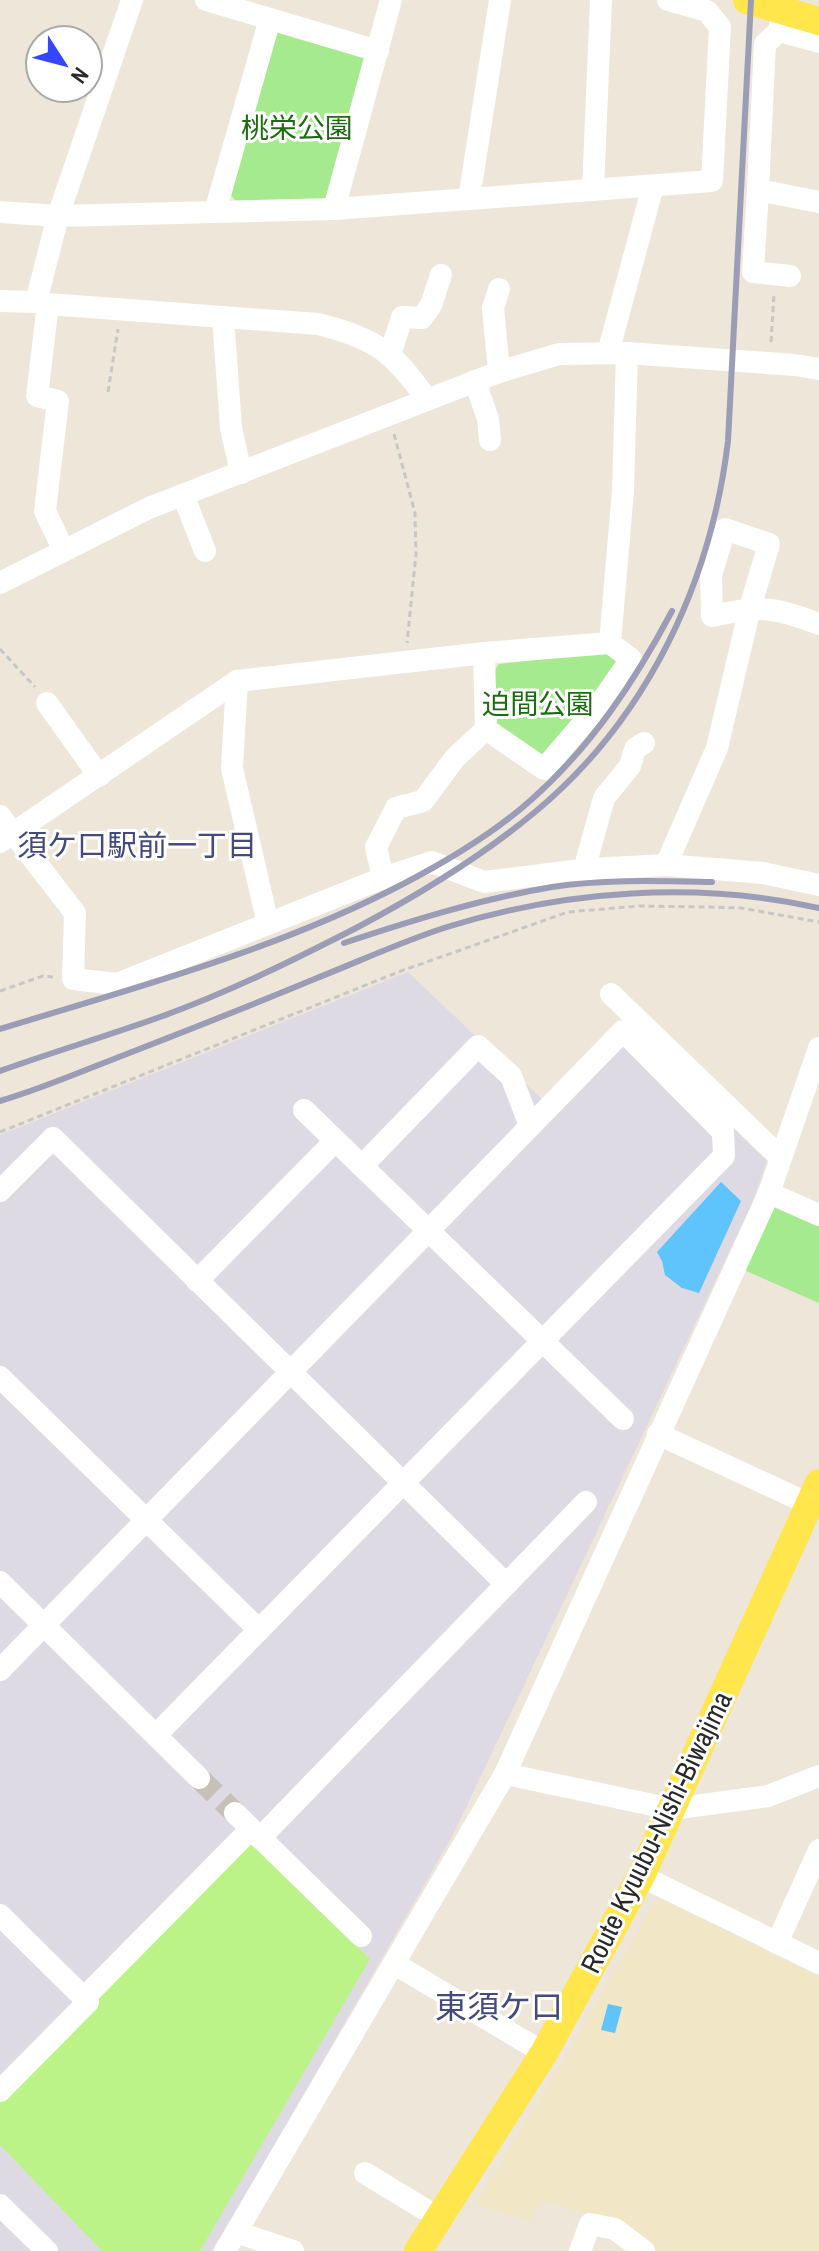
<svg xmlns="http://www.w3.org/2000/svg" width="819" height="2251" font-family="'Archivo Narrow','Noto Sans JP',sans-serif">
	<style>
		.industrial { fill: #dedae4 }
		.education { fill: #f1e7c6 }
		.green { fill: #a5ea8e }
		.pitch { fill: #bcf389 }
		.water { fill: #5fc3fc }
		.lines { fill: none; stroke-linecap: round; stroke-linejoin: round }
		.minor-tunnel { stroke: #c6c0b6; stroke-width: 22; stroke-dasharray: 22 11; stroke-linecap: butt }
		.path { stroke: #c7c7c7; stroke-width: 3; stroke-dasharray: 6 4; stroke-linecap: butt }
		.minor { stroke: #fff; stroke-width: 22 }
		.major { stroke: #ffe64c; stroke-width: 28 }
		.rail { stroke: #9b9cb6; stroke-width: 6 }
		.labels { text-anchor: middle; stroke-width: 6; stroke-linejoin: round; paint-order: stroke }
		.park-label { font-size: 28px; fill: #1c6d11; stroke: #fff }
		.street-label { font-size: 28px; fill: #292929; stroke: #fff }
		.neighbourhood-label { font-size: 30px; fill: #44497e; stroke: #fff }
		.quarter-label { font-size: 32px; fill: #44497e; stroke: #fff }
	</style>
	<rect width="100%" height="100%" fill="#ede6d9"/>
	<path class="industrial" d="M408,972L543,1100L621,1020L767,1161L752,1204L454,1833L226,2229L211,2251H0V1135Z"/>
	<path class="education" d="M660,1899L819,1977V2251H654L617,2223L539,2200L532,2221L475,2204L562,2063L651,1907Z"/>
	<g class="green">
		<path d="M282,30L362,54L366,63L329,193L323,200L237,202L229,193L274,35Z"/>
		<path d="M608,652L620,656V666L547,758L497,725L493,673L499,664Z"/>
		<path d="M778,1204L819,1221V1303L744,1270L772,1208Z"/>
	</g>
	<path class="pitch" d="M250,1842L370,1959L200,2251H102L0,2145V2100Z"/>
	<g class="water">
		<path d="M721,1182L741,1201L699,1293L682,1288L665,1275L662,1261L657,1252Z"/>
		<path d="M608,2004L622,2007L615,2033L601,2030Z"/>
	</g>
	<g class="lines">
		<path class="minor-tunnel" d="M199,1778L235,1813"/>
		<g class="path">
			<path d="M771,342L774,294"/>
			<path d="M108,392L118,329"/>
			<path d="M394,434L415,513L416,554L407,643"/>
			<path d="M0,649L35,687"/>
			<path d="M0,991L43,976L53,977"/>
			<path d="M0,1132L401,971L568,912L639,906L707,907L741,908L819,922"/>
		</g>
		<g class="minor">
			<path d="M206,0L378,51"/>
			<path d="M785,0L779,31L765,44L758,190L819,202"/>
			<path d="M779,31L819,42"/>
			<path d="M593,190L601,0"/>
			<path d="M758,190L753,272L790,276"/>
			<path d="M469,199L500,0"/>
			<path d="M334,209L391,0"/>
			<path d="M0,212L58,216L334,209L712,181L720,27L707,11L668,0"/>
			<path d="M215,212L270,19"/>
			<path d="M499,289L493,308L499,372"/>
			<path d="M0,301L36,302"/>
			<path d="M48,304L318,324C375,338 394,352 427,400"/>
			<path d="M223,317L231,428L241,473"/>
			<path d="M608,353L653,186"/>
			<path d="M390,355L402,317L422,318L431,305L441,275"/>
			<path d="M475,381L488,419L490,440"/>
			<path d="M183,495L205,551"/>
			<path d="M63,549L45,511L58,401L37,396L48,304L36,302L58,216L132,0"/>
			<path d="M0,583L149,508L499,372L559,354L627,353L795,365L819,369"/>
			<path d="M237,681L232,768L268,924"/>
			<path d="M47,703L99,776"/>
			<path d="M486,729L544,769L599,705L631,659L610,643"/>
			<path d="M0,816L75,913L73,979L117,984L383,878L376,847L396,808L423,801L455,758L486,729L484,653"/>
			<path d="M0,842L237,681L484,653L610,643L623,490L627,353"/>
			<path d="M666,865L717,748L750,608L769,544L725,529L711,575L712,616C760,606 773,606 819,624"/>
			<path d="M584,870L604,798L630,766L635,749L644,743"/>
			<path d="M383,878L432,862L484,882L589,869L666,865L763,873L819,885"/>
			<path d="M611,994L781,1158"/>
			<path d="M304,1110L623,1419"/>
			<path d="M362,1166L478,1046L511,1076L530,1126"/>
			<path d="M0,1191L53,1138L506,1584"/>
			<path d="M769,1193L819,1215"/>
			<path d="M197,1281L335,1141"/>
			<path d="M0,1377L259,1630"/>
			<path d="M658,1434L809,1504"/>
			<path d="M0,1582L199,1778"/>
			<path d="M0,1670L623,1031L723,1132L724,1156L156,1735"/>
			<path d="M505,1774L672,1809L768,1796L819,1776"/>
			<path d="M235,1813L361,1936"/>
			<path d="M260,1838L586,1502"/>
			<path d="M641,1876L819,1963"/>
			<path d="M0,1915L88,2002L0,2091"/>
			<path d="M777,1943L819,1850"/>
			<path d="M395,1964L544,2053"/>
			<path d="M84,1998L251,1829"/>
			<path d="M365,2173L424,2209"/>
			<path d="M0,2205L47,2251"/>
			<path d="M236,2232L293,2251"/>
			<path d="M225,2251L505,1774L769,1193L819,1048"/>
			<path d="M580,2251L590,2224L615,2229L644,2251"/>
		</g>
		<g class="major">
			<path d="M747,0L819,21"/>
			<path d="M418,2251L544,2053L641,1876L819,1483"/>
		</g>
		<g class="rail">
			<path d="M344,943C413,920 481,899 552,887C605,879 660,881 712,882"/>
			<path d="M0,1029C137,987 277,950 405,883C449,860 494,833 531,800C591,747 635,681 672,611"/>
			<path d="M0,1071C53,1052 107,1036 160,1017C229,992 294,960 358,927C420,894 481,857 535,812C647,719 711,583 728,441L751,0"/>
			<path d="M0,1101C41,1089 80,1072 119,1057C186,1031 252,1005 317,978C360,961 403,941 447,927C566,890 697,881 819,908"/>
		</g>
	</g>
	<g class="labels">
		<g class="park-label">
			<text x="297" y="138">桃栄公園</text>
			<text x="538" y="714">迫間公園</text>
		</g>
		<g class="street-label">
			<text transform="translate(656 1832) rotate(-64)" y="10">Route Kyuubu-Nishi-Biwajima</text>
		</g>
		<g class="neighbourhood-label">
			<text x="137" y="856">須ケ口駅前一丁目</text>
		</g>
		<g class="quarter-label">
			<text x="499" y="2018">東須ケ口</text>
		</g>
	</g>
	<g transform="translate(64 64) rotate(126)"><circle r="38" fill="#ffffff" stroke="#a9a9a9" stroke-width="2"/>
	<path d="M0-6L14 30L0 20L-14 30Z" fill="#3446ff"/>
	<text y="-12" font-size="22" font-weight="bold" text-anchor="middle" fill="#292929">N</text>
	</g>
</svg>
